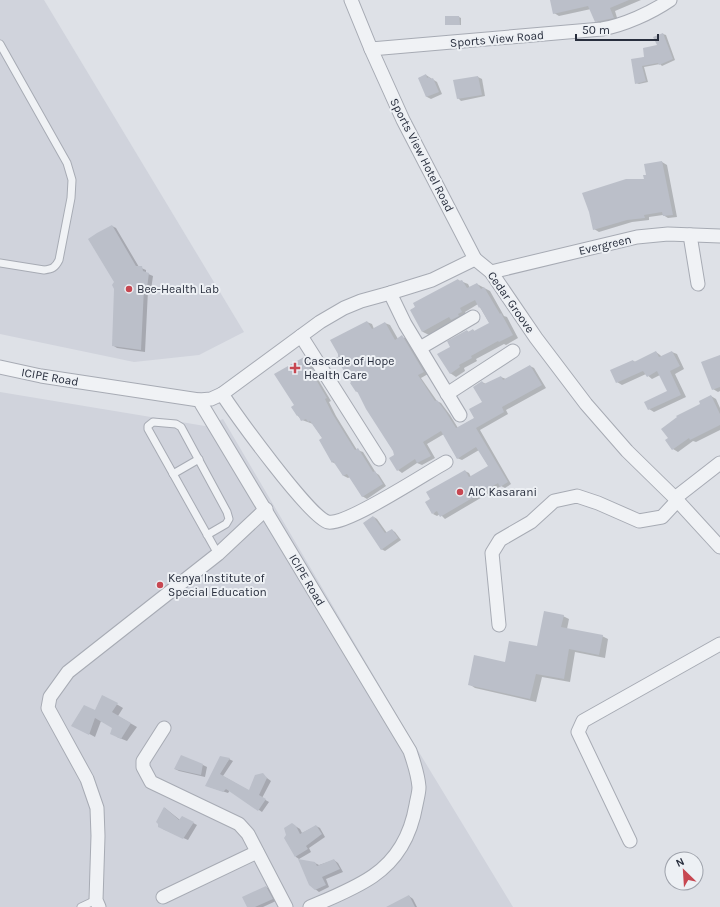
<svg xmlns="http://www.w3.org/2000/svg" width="720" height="907" font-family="Karla,sans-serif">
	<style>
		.built { fill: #d0d3dc }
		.shadow { fill: #0003 }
		.building { fill: #bbbfc9 }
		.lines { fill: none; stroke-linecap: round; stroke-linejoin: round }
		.service-casing { stroke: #a7abb4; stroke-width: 9 }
		.minor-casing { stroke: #a7abb4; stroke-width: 15 }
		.service { stroke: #f0f2f5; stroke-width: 7 }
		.minor { stroke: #f0f2f5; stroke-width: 13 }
		.poi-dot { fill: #c74751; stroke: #edf0f4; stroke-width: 1.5 }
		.labels { text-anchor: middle; stroke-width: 4; stroke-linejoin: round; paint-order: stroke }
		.street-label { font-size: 12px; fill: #282e3d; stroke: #edf0f4 }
		.poi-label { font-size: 12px; fill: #282e3d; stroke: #edf0f4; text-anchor: start }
	</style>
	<rect width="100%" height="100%" fill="#dee1e7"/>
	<g class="built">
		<path d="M0,0H44L244,332L199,355L134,362L0,334Z"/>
		<path d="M0,392L205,426L223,419L414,744L513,907H0Z"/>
	</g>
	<g class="shadow">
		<path d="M551,0H641L615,11L618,21L601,24L596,21L591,9L559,16L554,13Z"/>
		<path d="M459,17L461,18V25H446Z"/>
		<path d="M663,34L666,35L675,60L662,66L660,64L644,67L648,82L639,84L636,83L632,60L646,57L658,46Z"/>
		<path d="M426,75L437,82L442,94L431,99L427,97L419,78Z"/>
		<path d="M478,77L482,79L485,96L461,101L458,98Z"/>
		<path d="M662,162L667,165L677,217L668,218L663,215L649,217V220L632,222L599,232L594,229Z"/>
		<path d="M112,226L116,228L139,267L146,270V273L153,276L151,290H148L145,352L117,348L114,346L115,283Z"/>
		<path d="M458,280L468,284L470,288L477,284L490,291L504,316L507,317L518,338L506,345L504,344L476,359L477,361L464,368L465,371L456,377L450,373L451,347L467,331L469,332L473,330L476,332L490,324L478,304L465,312L467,316L454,321L429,335L423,332L411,310Z"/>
		<path d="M367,322L372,324L374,329L385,323L390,325L398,339L402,337L407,339L428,374L421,378L437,401L441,403L450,415L458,428L475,418L483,403L482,382L486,384L501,377L506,379L530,366L534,368L546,388L506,410L508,414L480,430L511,484L505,488L501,486L445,519L440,514L437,516L433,514L465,471L469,473L471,477L489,467L479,450L462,460L457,458L444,434L427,444L435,458L422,465L417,463L402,473L398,470L396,455L359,393L356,391Z"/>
		<path d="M656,352L660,355L662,357L672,352L677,354L684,369L675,374L686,397L654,412L649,409L668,391L660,375L652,379L646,374L622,385L617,382L633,361L636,362Z"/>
		<path d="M720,356V391L718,392L713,389Z"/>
		<path d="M304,358L308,360L314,370L313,371L331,401L329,402L336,416L357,450L363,452L376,473L379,475L386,486L367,499L362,496L350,477L348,478L344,476L336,464L332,462L323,439L313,424L302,420L297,415L295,405Z"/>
		<path d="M711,396L716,399L720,408V430L696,442L693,441L678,452L673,449L669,438Z"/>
		<path d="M374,517L377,519L387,533L392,530L395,532L401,540L385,551L381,549Z"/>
		<path d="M563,616L569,619L567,629L602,636L608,639L605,658L575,652L570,682L542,677L536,702L475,688L469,684L538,647Z"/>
		<path d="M103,696L123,708L118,716L137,727L127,741L117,737L113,727L101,721L95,737L73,725L96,711Z"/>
		<path d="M229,759L233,761L223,776L249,791L263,775L271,781L262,798L269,802L262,812L230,790L228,793L210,787Z"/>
		<path d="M203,765L207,767L205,777L179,771L175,769Z"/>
		<path d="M165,808L180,820L182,817L197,825L188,840L163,829Z"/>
		<path d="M292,824L300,829L302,833L316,826L320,828L325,837L309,848L311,852L299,859L296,857Z"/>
		<path d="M334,860L338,863L343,872L326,879L329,887L319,892L315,889V863L319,865Z"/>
		<path d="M266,887L270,889L276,901L263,907H248Z"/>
		<path d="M409,896L413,899L417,907H388Z"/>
	</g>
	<g class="building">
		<path d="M550,0H629L610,8L614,18L595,22L588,6L553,14Z"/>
		<path d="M445,16H459L460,25H445Z"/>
		<path d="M663,33L673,59L659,65L658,63L642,66L646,81L635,84L631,59L644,57L643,48L657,45L653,37Z"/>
		<path d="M426,74L427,78L429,77L431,79L433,78L439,92L426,97L418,78Z"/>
		<path d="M478,76L482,95L457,99L453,80Z"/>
		<path d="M662,161L673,215L663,216L662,212L644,215L645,218L627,220L593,230L589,212L582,193L626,179H644L643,175H646L644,164Z"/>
		<path d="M112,225L136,266H142L143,271L149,273L147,288H144L141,350L112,346L114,289L112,285L114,282L88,239L97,233Z"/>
		<path d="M458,279L459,281L462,280L467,288L477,283L481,289L484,287L500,314L501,313L513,335L499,342L498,341L471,356L472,358L459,365L460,367L450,374L437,354L450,347L447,341L467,330L468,332L473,329L474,331L489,323L480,307L479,308L475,300L460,308L462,312L458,314L459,316L451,320L449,317L422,332L410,310L415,307L413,303Z"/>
		<path d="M367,321L372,329L385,322L395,340L402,335L424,372L418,375L435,401L437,400L446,412L456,428L474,418L469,409L482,402L473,387L482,381L484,384L501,376L503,380L530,365L542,385L502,407L504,412L476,428L508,482L500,487L498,483L440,517L437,511L432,514L425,502L430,499L426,492L465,470L469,477L488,466L476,447L457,459L441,431L423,442L431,456L417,463L415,459L397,471L389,458L394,455L393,451L366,409L357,391L356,392L350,383L351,382L336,358L338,357V354L330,340Z"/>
		<path d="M656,351L659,357L672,351L680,366L670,371L681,395L648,410L644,402L667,391L657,371L647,377L643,371L616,383L610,370L633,360L634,362Z"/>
		<path d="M720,355V387L712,390L701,362Z"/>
		<path d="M304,357L310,368H309L327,398L325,399L332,413L355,450L358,448L373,472L375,471L383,484L362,497L347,474L343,476L333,461L332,463L319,440L322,438L310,421L308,422L306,419L301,421L298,415L297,416L291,407L294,405L274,374Z"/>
		<path d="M711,395L720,414V425L690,440L689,438L672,450L665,440L668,438L661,429L677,417L676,416L700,404L699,401Z"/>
		<path d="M373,516L385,533L392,529L398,538L381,550L363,523Z"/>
		<path d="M544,611L564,615L561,627L603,635L599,655L569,649L564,679L536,674L530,699L468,685L474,655L505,662L509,641L537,646Z"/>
		<path d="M102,695L118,703L112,712L131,723L121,739L110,734L112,728L95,718L89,735L71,726L84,705L95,710Z"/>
		<path d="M181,755L203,764L201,775L174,769Z"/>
		<path d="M220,756L230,758L220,774L249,790L255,775L263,773L267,778L259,795L266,799L258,811L226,789L223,792L205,786Z"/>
		<path d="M164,807L179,820L182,816L194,822L183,839L158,827V824L156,822Z"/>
		<path d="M292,823L296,826L300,834L316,825L322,834L306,846L308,849L295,857L284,838L286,835L284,828Z"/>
		<path d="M298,859L315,862L317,866L334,859L340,869L322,877L326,885L315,890L309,885Z"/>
		<path d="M266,886L273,899L255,907H247L242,897Z"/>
		<path d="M409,895L415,907H386Z"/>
	</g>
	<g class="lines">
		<defs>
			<g id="service">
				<path d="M0,44L67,163L72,180L71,198L59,260C55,268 52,269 44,270L0,263"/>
				<path d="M173,474L199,459"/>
				<path d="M207,535L226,524L229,519L227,512L181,427L176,424L153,422L148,426V429L218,554"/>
				<path d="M81,907L96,900"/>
			</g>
			<g id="minor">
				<path d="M351,0L371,49L602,29C624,25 651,13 670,0"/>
				<path d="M371,49L403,120L475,259"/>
				<path d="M690,235L698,284"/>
				<path d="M491,272L637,237L668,234L720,236"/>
				<path d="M390,293L405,324L460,415"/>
				<path d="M301,336L379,459"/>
				<path d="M420,348L473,317"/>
				<path d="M0,367L41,376L199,400L410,751C414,763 418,774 419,787C419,793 417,799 416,805C411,834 398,859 373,876C354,889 331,898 310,907"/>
				<path d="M222,394C236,415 310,518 328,522C346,526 426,473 446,462"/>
				<path d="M447,394L513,351"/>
				<path d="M199,400L211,399L222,394L320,322L344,308L361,301L390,293L432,280L475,259L491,272L536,338L586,404L627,451L675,498L720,547"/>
				<path d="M675,498L720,463"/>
				<path d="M499,625L492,553L500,540L531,522L554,501L577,496L598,503L639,521L662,517L677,501"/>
				<path d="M164,728L143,761V767L151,782L239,824L248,834L286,907"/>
				<path d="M630,841L578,732L583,721L720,644"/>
				<path d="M163,897L257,852"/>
				<path d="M99,907L96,900L98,836L97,808L87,779L48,708L50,697L68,672L218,554L266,509"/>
			</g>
		</defs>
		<use href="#service" class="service-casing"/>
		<use href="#minor" class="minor-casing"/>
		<use href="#service" class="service"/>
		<use href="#minor" class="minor"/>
	</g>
	<g class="poi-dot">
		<circle cx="129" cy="289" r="4"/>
		<path d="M293 362h4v4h4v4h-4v4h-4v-4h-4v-4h4z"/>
		<circle cx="460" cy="492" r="4"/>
		<circle cx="160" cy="585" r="4"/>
	</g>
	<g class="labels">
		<g class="street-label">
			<text transform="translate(497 39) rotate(-5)" y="4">Sports View Road</text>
			<text transform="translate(422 155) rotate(63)" y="4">Sports View Hotel Road</text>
			<text transform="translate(605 245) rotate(-13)" y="4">Evergreen</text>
			<text transform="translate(511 302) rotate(55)" y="4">Cedar Groove</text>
			<text transform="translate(50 377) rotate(10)" y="4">ICIPE Road</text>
			<text transform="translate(307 580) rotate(59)" y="4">ICIPE Road</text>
		</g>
		<g class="poi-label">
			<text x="137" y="293">Bee-Health Lab</text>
			<text x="304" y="365">Cascade of Hope<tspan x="304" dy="14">Health Care</tspan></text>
			<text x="468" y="496">AIC Kasarani</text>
			<text x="168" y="582">Kenya Institute of<tspan x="168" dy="14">Special Education</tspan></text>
		</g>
	</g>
	<g transform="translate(684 871) rotate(335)"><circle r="19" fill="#edf0f4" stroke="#9ea2ab"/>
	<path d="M0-3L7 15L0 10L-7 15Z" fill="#c74751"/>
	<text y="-6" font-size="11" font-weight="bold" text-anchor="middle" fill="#282e3d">N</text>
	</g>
	<path d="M576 34v6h82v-6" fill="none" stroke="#282e3d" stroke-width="2"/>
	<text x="582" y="34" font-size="12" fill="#282e3d" stroke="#edf0f4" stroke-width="3" paint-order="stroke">50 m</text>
</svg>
